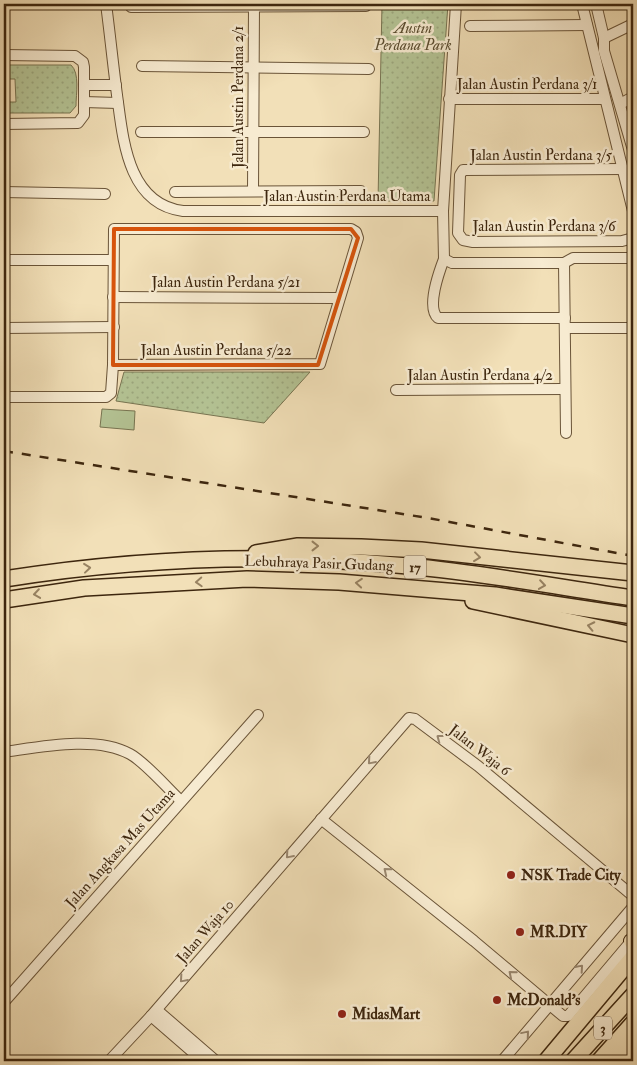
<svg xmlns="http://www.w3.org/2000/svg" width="637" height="1065" font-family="'IM FELL Double Pica',serif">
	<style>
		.green { fill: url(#green-dots); stroke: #787451 }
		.pitch { fill: #b4c394; stroke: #787451 }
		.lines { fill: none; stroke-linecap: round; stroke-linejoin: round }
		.minor-casing { stroke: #6a5438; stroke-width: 12 }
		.major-casing { stroke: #3d260e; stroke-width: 16 }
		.highway-casing { stroke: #3d260e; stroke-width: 18 }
		.minor { stroke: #f7ebd1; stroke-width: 10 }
		.major { stroke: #f2e0b8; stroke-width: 14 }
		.highway { stroke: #f2e0b8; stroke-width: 15 }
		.rail { stroke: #3d260e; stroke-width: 2.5; stroke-dasharray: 9 9; stroke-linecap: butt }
		.oneway { stroke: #988363 }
		.oneway2 { stroke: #9a8870 }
		.marked { fill: none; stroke: #d7540c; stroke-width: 4; stroke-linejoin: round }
		.poi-dot { fill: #8f2418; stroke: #f7ebd1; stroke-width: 2 }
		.labels { text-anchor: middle; stroke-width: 5; stroke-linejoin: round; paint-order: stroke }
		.shield { fill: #f7ebd1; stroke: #756148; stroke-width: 1 }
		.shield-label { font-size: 14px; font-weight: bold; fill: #3d260e }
		.park-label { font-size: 15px; font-style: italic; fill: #5b4d30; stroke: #f7ebd1 }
		.street-label { font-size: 15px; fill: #3d260e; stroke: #f7ebd1 }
		.poi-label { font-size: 15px; font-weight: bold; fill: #3d260e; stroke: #f7ebd1; text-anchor: start }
	</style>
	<defs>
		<pattern id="green-dots" width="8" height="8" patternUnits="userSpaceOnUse" patternTransform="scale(1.25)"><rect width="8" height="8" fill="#b4c394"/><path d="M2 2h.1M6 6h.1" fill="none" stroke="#9ca77e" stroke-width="1.8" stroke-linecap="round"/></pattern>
	</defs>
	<rect width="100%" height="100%" fill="#f2e0b8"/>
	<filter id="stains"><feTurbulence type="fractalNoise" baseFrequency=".004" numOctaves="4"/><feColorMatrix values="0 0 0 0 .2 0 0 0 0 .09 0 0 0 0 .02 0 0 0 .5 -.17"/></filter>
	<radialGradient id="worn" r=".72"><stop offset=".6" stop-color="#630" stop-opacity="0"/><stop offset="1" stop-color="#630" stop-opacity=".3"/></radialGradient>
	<g class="green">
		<path d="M382,4H448L434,201H378Z"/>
		<path d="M4,65H71C80,73 76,94 76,106L70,113H4V102H16L15,79H4Z"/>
		<path d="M124,372H310L264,423L116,401Z"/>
	</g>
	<path class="pitch" d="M102,409L135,411L134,430L100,427Z"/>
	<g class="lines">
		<defs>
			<g id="minor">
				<path d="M106,4C110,34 113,65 117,95C123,138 127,204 183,211H443"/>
				<path d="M582,4L633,211"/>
				<path d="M596,4L604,38V51L633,150"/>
				<path d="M131,7L366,6"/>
				<path d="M470,26L587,25"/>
				<path d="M604,38L633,24"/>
				<path d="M4,55L75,56L83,62L84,67V115L78,123L4,124"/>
				<path d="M142,66L369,69"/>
				<path d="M84,85H116"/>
				<path d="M449,99H605"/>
				<path d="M84,102L118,103"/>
				<path d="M620,104L633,97"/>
				<path d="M141,132H364"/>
				<path d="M622,169L463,170L460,175L458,233L463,240L473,242L622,241L633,238"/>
				<path d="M253,191L254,4"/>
				<path d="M4,192L105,194"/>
				<path d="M175,192L361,191"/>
				<path d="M444,259L443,211L456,4"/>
				<path d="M444,259C439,272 426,308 438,318H565"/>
				<path d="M444,259L452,263H564L573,258H630"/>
				<path d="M4,260H113"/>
				<path d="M564,263L566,433"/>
				<path d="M113,297L338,298"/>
				<path d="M4,328L114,327"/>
				<path d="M565,328H632"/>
				<path d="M396,390L565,389"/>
				<path d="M4,397H106L111,393L113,365L114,229H351L356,232L358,238L320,364L113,365"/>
				<path d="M4,752C40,747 96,735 130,754C145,762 168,789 181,801"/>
				<path d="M321,819L474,941L563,1016H568L633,939"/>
				<path d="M4,1002L258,715"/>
				<path d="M157,1010L216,1061"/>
				<path d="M151,1016L203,1061"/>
				<path d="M109,1061L151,1016L409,718L415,719L478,766L633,896"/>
				<path d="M502,1061L633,907"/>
			</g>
			<path id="major" d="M631,941L633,940"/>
			<g id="highway">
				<path d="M256,553L298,546L361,547L421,550L633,573"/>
				<path d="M4,579C136,558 275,553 408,566C483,573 558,587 633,598"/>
				<path d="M4,600L84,588L247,579L339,582L495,595L633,616"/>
				<path d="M473,601L633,635"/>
				<path d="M546,1061L633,957"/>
				<path d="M573,1061L633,995"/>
				<path d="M599,1061L633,1023"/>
				<path d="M618,1061L633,1044"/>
			</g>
		</defs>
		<use href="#minor" class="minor-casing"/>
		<use href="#major" class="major-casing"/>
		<use href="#highway" class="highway-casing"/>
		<use href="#minor" class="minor"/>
		<use href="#major" class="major"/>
		<use href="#highway" class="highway"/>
		<path class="rail" d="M4,451L428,518L633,556"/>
	</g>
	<defs><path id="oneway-chevron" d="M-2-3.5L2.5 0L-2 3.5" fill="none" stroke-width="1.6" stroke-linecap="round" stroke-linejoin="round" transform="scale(1.25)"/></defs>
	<g class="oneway">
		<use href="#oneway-chevron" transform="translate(315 546)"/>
		<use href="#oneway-chevron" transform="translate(477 557) rotate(7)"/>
		<use href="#oneway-chevron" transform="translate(87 568) rotate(-6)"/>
		<use href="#oneway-chevron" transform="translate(199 582) rotate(177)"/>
		<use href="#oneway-chevron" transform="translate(359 583) rotate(-175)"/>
		<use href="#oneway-chevron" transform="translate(542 585) rotate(8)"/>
		<use href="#oneway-chevron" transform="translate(37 594) rotate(172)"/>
		<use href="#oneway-chevron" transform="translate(591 626) rotate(-168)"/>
	</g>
	<g class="oneway2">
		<use href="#oneway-chevron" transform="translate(440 738) rotate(-143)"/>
		<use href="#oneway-chevron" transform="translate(371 761) rotate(131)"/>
		<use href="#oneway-chevron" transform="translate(289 855) rotate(131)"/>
		<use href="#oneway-chevron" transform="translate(387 871) rotate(-141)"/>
		<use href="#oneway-chevron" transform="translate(580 968) rotate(-49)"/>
		<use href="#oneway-chevron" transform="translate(512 974) rotate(-140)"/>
		<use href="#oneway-chevron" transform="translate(183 979) rotate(131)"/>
		<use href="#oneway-chevron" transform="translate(526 1034) rotate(-50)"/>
	</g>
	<path class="marked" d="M114,229H351L358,238L318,365H113Z"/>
	<g class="poi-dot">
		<circle cx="511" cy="875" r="5"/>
		<circle cx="520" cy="932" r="5"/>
		<circle cx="497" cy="1000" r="5"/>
		<circle cx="342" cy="1014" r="5"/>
	</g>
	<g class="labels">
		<g class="shield">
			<rect x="404" y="555.5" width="22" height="23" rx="4"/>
			<rect x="594" y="1016.5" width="18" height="23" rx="4"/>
		</g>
		<g class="shield-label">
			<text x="415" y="572">17</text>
			<text x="603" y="1033">3</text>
		</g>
		<g class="park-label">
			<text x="413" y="33">Austin<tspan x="413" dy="17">Perdana Park</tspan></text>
		</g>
		<g class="street-label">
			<text x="527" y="89">Jalan Austin Perdana 3/1</text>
			<text transform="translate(238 97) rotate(-90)" y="5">Jalan Austin Perdana 2/1</text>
			<text x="541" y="160">Jalan Austin Perdana 3/5</text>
			<text x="347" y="201">Jalan Austin Perdana Utama</text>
			<text x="544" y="231">Jalan Austin Perdana 3/6</text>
			<text x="226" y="287">Jalan Austin Perdana 5/21</text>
			<text x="216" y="355">Jalan Austin Perdana 5/22</text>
			<text x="480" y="380">Jalan Austin Perdana 4/2</text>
			<text transform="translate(319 563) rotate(2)" y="5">Lebuhraya Pasir Gudang</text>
			<text transform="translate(480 750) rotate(38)" y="5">Jalan Waja 6</text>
			<text transform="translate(120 848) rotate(-48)" y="5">Jalan Angkasa Mas Utama</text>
			<text transform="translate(205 931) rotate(-49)" y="5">Jalan Waja 10</text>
		</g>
		<g class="poi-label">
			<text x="521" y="880">NSK Trade City</text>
			<text x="530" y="937">MR.DIY</text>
			<text x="507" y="1005">McDonald's</text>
			<text x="352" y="1019">MidasMart</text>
		</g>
	</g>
	<rect width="637" height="1065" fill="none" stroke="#f2e0b8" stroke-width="20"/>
	<rect x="5" y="5" width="627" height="1055" fill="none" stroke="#3d260e" stroke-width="2.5"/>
	<rect x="10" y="10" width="617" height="1045" fill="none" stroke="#3d260e"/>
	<rect width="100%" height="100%" filter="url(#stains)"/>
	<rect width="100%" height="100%" fill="url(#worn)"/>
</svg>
